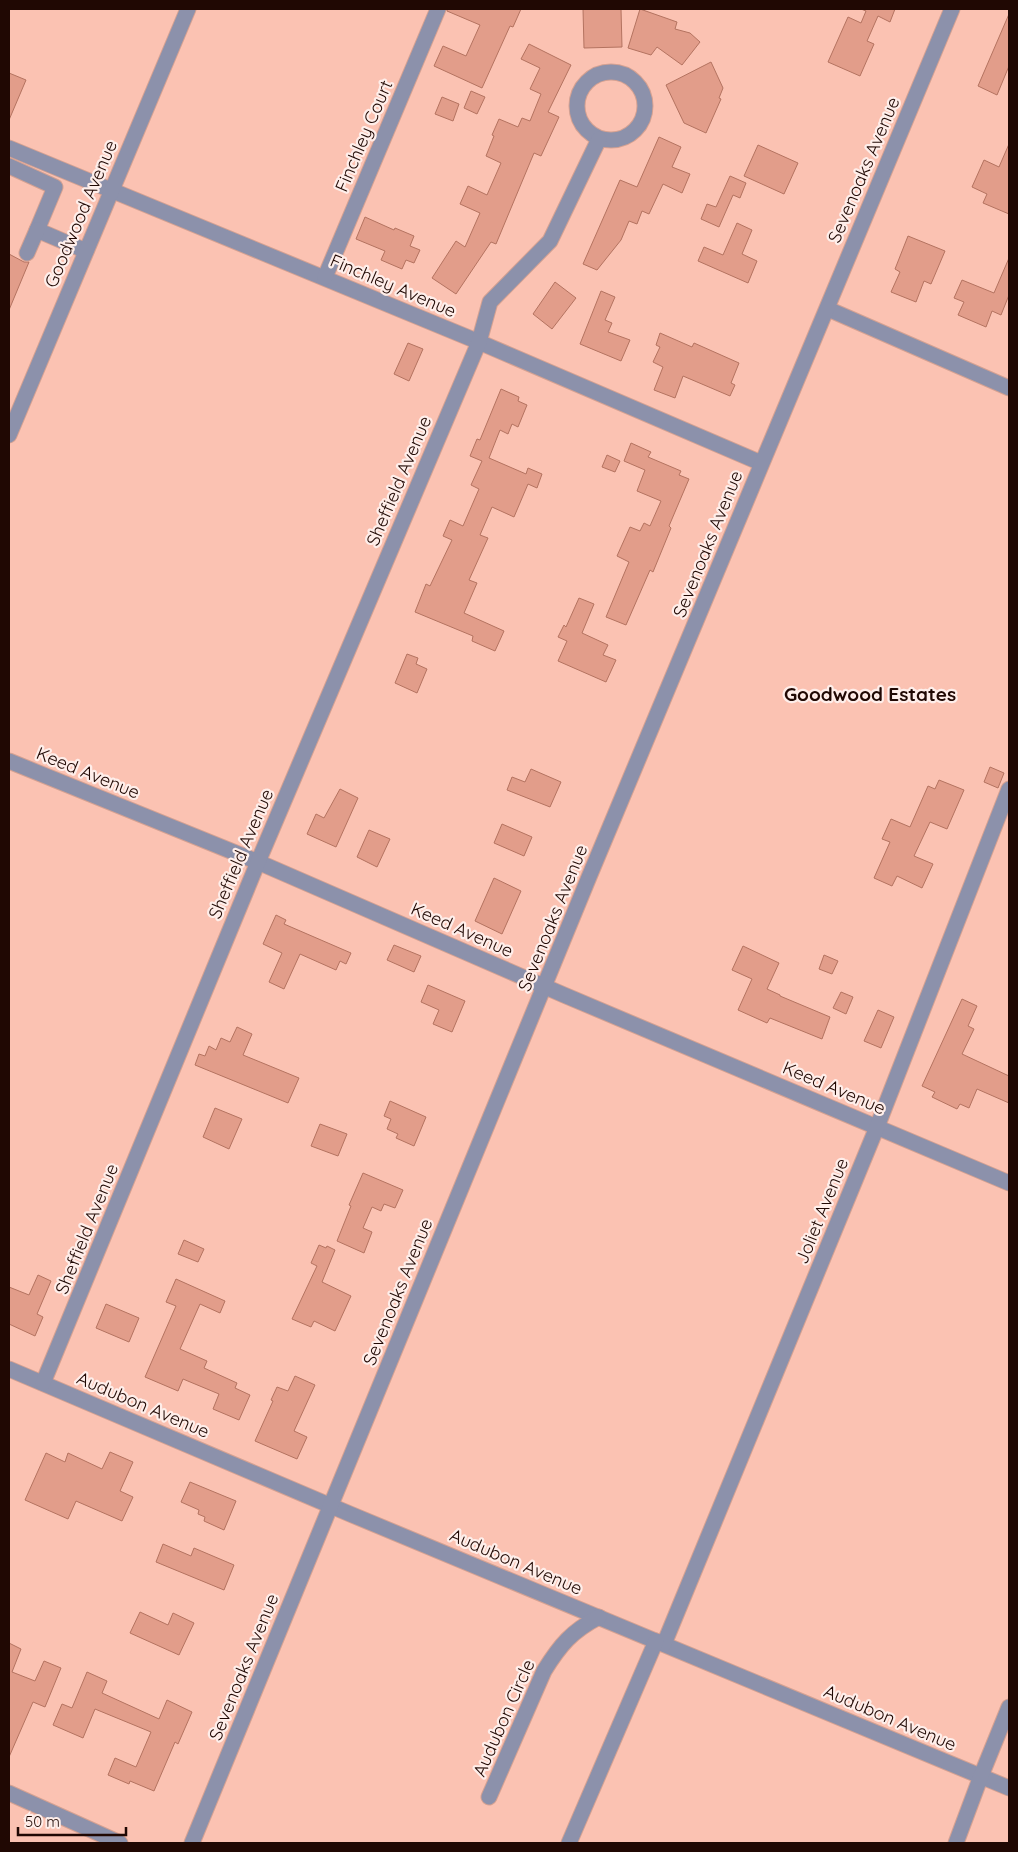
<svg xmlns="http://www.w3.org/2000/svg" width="1018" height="1852" font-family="Quicksand,sans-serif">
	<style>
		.building { fill: #e29d8a; stroke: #b47360 }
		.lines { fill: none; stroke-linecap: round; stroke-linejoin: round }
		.minor-casing { stroke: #d4a192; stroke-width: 17 }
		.minor { stroke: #8c91ab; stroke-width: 15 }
		.labels { text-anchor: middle; stroke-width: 4.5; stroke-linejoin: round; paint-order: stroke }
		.street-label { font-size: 18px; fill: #200803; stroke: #feeeea }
		.neighbourhood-label { font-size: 19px; font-weight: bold; fill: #200803; stroke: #feeeea }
	</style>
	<rect width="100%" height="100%" fill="#fbc2b2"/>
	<g class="building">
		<path d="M447,9H521L513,27L510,26L482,88L434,66L443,46L466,56L480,25L447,11Z"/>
		<path d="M583,9H621L622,47L584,48Z"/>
		<path d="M640,9L677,22L675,29L690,33L700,42L682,65L657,47L651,55L628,48Z"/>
		<path d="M861,9H895L890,22L878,16L867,41L874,44L860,76L828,62L848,17L861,23L866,11Z"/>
		<path d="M1009,14V66L997,95L978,86Z"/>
		<path d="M529,44L571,65L548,112L559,117L541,156L534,153L496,244L491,242L456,294L432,278L456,241L465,247L480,213L460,204L468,186L487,195L501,163L486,156L494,136L492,135L499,119L518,127L522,118L530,121L541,94L530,89L540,68L521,59Z"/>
		<path d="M711,62L723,88L719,98L721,99L706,133L684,123L666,85Z"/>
		<path d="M9,73L26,80L9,120Z"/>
		<path d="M471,91L485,97L477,114L464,108Z"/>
		<path d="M442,97L459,104L453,121L435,114Z"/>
		<path d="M659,137L681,147L672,167L690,174L682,193L663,184L649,214L642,211L637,224L629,221L621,240L597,270L583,264L620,180L637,187Z"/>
		<path d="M1009,144V214L983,203L987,194L972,187L984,160L999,167Z"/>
		<path d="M758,145L798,163L784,194L744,176Z"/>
		<path d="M730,176L746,183L740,198L733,195L719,227L701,219L707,204L716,207Z"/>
		<path d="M365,217L394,230L395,228L414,236L410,246L420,250L414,263L406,260L402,269L381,260L385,251L356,239Z"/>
		<path d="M737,223L752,230L742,254L757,261L748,283L698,261L704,247L723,255Z"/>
		<path d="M908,236L945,251L931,284L924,281L916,302L891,292L900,272L895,269Z"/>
		<path d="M9,254L24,262H29L9,310Z"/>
		<path d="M1009,258V295L1001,315L992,311L986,327L958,315L964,302L954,298L962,280L994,293Z"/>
		<path d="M555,282L576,298L552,329L533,314Z"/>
		<path d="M601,291L615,297L605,320L612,323L608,332L630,340L621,361L580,344Z"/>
		<path d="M660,333L692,347L694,343L739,363L731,383L735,385L730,396L683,376L675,398L654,390L663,367L653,362L660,347L656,345Z"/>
		<path d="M408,343L423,349L409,381L394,374Z"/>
		<path d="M501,389L519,397L518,401L527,405L518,427L512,424L508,434L500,430L489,458L526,474L528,468L542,474L537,488L528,484L514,517L492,507L480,535L488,538L469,580L477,583L464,613L504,631L495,651L472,641L473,636L415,612L426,584L430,586L452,540L443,536L450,520L463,526L479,489L471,485L482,461L470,456L477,439L480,440Z"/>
		<path d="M631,443L651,452L648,457L681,471L679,475L689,479L669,526L671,528L653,572L650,570L626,625L606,617L629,562L617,556L630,527L640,531L644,523L650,526L661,501L637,491L645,470L624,461Z"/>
		<path d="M607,455L620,461L615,472L602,467Z"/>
		<path d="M579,598L594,604L582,633L608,645L603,655L616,660L606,682L558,661L567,641L558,637L564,625L566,627Z"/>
		<path d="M407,654L418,658L416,664L427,669L417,693L395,683Z"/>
		<path d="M990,767L1004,773L998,788L984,782Z"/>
		<path d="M531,769L561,782L550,807L507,790L512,777L525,782Z"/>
		<path d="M939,780L964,790L947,829L930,822L914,856L933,864L922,888L897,876L892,886L874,878L890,842L882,839L891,819L910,827L928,786L935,789Z"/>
		<path d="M340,789L358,798L336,847L307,834L316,814L324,818Z"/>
		<path d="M502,824L532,837L524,856L494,843Z"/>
		<path d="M369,830L390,839L377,867L357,857Z"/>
		<path d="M494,878L521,891L502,934L475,921Z"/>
		<path d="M276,915L286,920L284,924L351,953L346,964L340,961L336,970L300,954L284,989L269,982L282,953L263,944Z"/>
		<path d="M394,945L421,956L414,972L387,960Z"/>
		<path d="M743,946L779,963L767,989L780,995V996L830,1017L822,1039L770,1018L767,1023L738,1010L752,979L732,970Z"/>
		<path d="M824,955L838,961L832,974L819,969Z"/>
		<path d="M428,985L465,1001L452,1032L433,1024L439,1010L421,1002Z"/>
		<path d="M841,992L853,997L846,1014L833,1008Z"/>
		<path d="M962,999L977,1006L968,1026L974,1029L962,1054L1009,1076V1103L977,1089L969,1108L960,1104L957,1109L932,1097L935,1092L922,1086Z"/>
		<path d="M878,1010L894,1017L881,1048L864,1041Z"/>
		<path d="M237,1027L252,1034L243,1055L299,1078L288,1103L195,1065L199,1054L205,1056L209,1046L216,1050L221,1038L230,1042Z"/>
		<path d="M390,1101L426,1117L414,1146L396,1138L398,1134L387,1129L391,1119L384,1116Z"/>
		<path d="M215,1108L242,1119L229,1149L203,1137Z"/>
		<path d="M320,1124L347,1134L338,1156L311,1146Z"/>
		<path d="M363,1173L403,1190L395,1208L384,1204L381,1211L372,1207L363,1228L372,1232L364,1253L337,1241L351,1206L349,1205Z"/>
		<path d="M184,1240L204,1249L198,1262L178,1254Z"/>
		<path d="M319,1245L326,1248L327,1246L335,1250L322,1282L351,1296L335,1331L314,1321L311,1327L292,1319L317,1266L311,1263Z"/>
		<path d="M38,1275L51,1281L37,1314L43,1317L35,1336L9,1324V1287L29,1295Z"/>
		<path d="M176,1279L225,1301L220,1313L200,1304L180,1349L207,1361L204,1368L237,1383L235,1388L250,1395L239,1420L213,1409L219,1394L183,1379L178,1391L145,1377L176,1306L166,1302Z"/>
		<path d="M106,1304L139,1318L129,1342L96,1328Z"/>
		<path d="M295,1376L315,1385L294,1431L307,1437L297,1459L255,1441L273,1401L271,1400L277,1387L288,1391Z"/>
		<path d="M110,1452L133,1462L120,1491L133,1497L122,1521L76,1501L68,1519L25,1500L46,1453L65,1462L68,1453L102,1469Z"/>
		<path d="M190,1482L236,1501L224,1530L204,1521L205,1517L198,1514L199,1510L181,1502Z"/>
		<path d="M163,1544L191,1556L194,1548L234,1565L224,1590L156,1562Z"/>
		<path d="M140,1612L168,1625L173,1613L194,1623L179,1655L130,1633Z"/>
		<path d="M9,1643L21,1649L12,1672L35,1681L44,1661L61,1668L45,1707L33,1702L9,1757Z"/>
		<path d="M87,1672L107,1681L102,1693L159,1719L167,1700L192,1712L178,1744L175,1742L154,1791L130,1781L129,1784L108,1775L115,1758L136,1767L151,1732L95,1709L83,1738L53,1725L62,1704L72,1708Z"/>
	</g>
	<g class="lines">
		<defs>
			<g id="minor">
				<circle cx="611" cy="106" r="34"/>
				<path d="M9,148L479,342L761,463"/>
				<path d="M9,166L55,187L37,230L86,251"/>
				<path d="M27,253L37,230"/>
				<path d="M325,277L438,9"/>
				<path d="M828,309L1009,388"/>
				<path d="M9,435L188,9"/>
				<path d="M9,761L258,862L564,995L1009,1183"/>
				<path d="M9,1369L350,1514L1009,1788"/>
				<path d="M43,1383L258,862L479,342L490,302L550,241L599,139"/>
				<path d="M664,1644L877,1127L1009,789"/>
				<path d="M9,1793L120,1843"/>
				<path d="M489,1797L544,1671C560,1645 572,1631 599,1617"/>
				<path d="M192,1843L589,877L952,9"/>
				<path d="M569,1843L656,1641"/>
				<path d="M956,1843L981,1776L1009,1707"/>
			</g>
		</defs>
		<use href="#minor" class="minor-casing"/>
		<use href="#minor" class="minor"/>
	</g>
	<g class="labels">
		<g class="street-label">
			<text transform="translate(364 136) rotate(-67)" y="6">Finchley Court</text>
			<text transform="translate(864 170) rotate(-67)" y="6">Sevenoaks Avenue</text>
			<text transform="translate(81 214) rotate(-67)" y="6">Goodwood Avenue</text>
			<text transform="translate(393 286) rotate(23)" y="6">Finchley Avenue</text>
			<text transform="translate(399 481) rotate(-67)" y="6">Sheffield Avenue</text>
			<text transform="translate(708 544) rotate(-68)" y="6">Sevenoaks Avenue</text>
			<text transform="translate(88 773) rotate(22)" y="6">Keed Avenue</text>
			<text transform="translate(241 854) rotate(-67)" y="6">Sheffield Avenue</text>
			<text transform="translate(553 918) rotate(-68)" y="6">Sevenoaks Avenue</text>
			<text transform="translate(462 930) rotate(24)" y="6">Keed Avenue</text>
			<text transform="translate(834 1088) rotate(23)" y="6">Keed Avenue</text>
			<text transform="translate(822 1211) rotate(-68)" y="6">Joliet Avenue</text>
			<text transform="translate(87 1229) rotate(-68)" y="6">Sheffield Avenue</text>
			<text transform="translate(398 1292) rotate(-68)" y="6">Sevenoaks Avenue</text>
			<text transform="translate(143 1405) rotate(23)" y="6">Audubon Avenue</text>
			<text transform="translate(516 1562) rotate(23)" y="6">Audubon Avenue</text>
			<text transform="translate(244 1667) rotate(-68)" y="6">Sevenoaks Avenue</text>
			<text transform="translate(504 1718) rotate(-66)" y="6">Audubon Circle</text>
			<text transform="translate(890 1718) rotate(23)" y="6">Audubon Avenue</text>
		</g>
		<g class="neighbourhood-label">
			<text x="870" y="701">Goodwood Estates</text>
		</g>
	</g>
	<rect width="1018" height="1852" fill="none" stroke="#200803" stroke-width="20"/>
	<path d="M18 1827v8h108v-8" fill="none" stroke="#200803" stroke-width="2.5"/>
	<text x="25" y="1827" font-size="15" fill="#200803" stroke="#feeeea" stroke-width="4" paint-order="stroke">50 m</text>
</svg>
